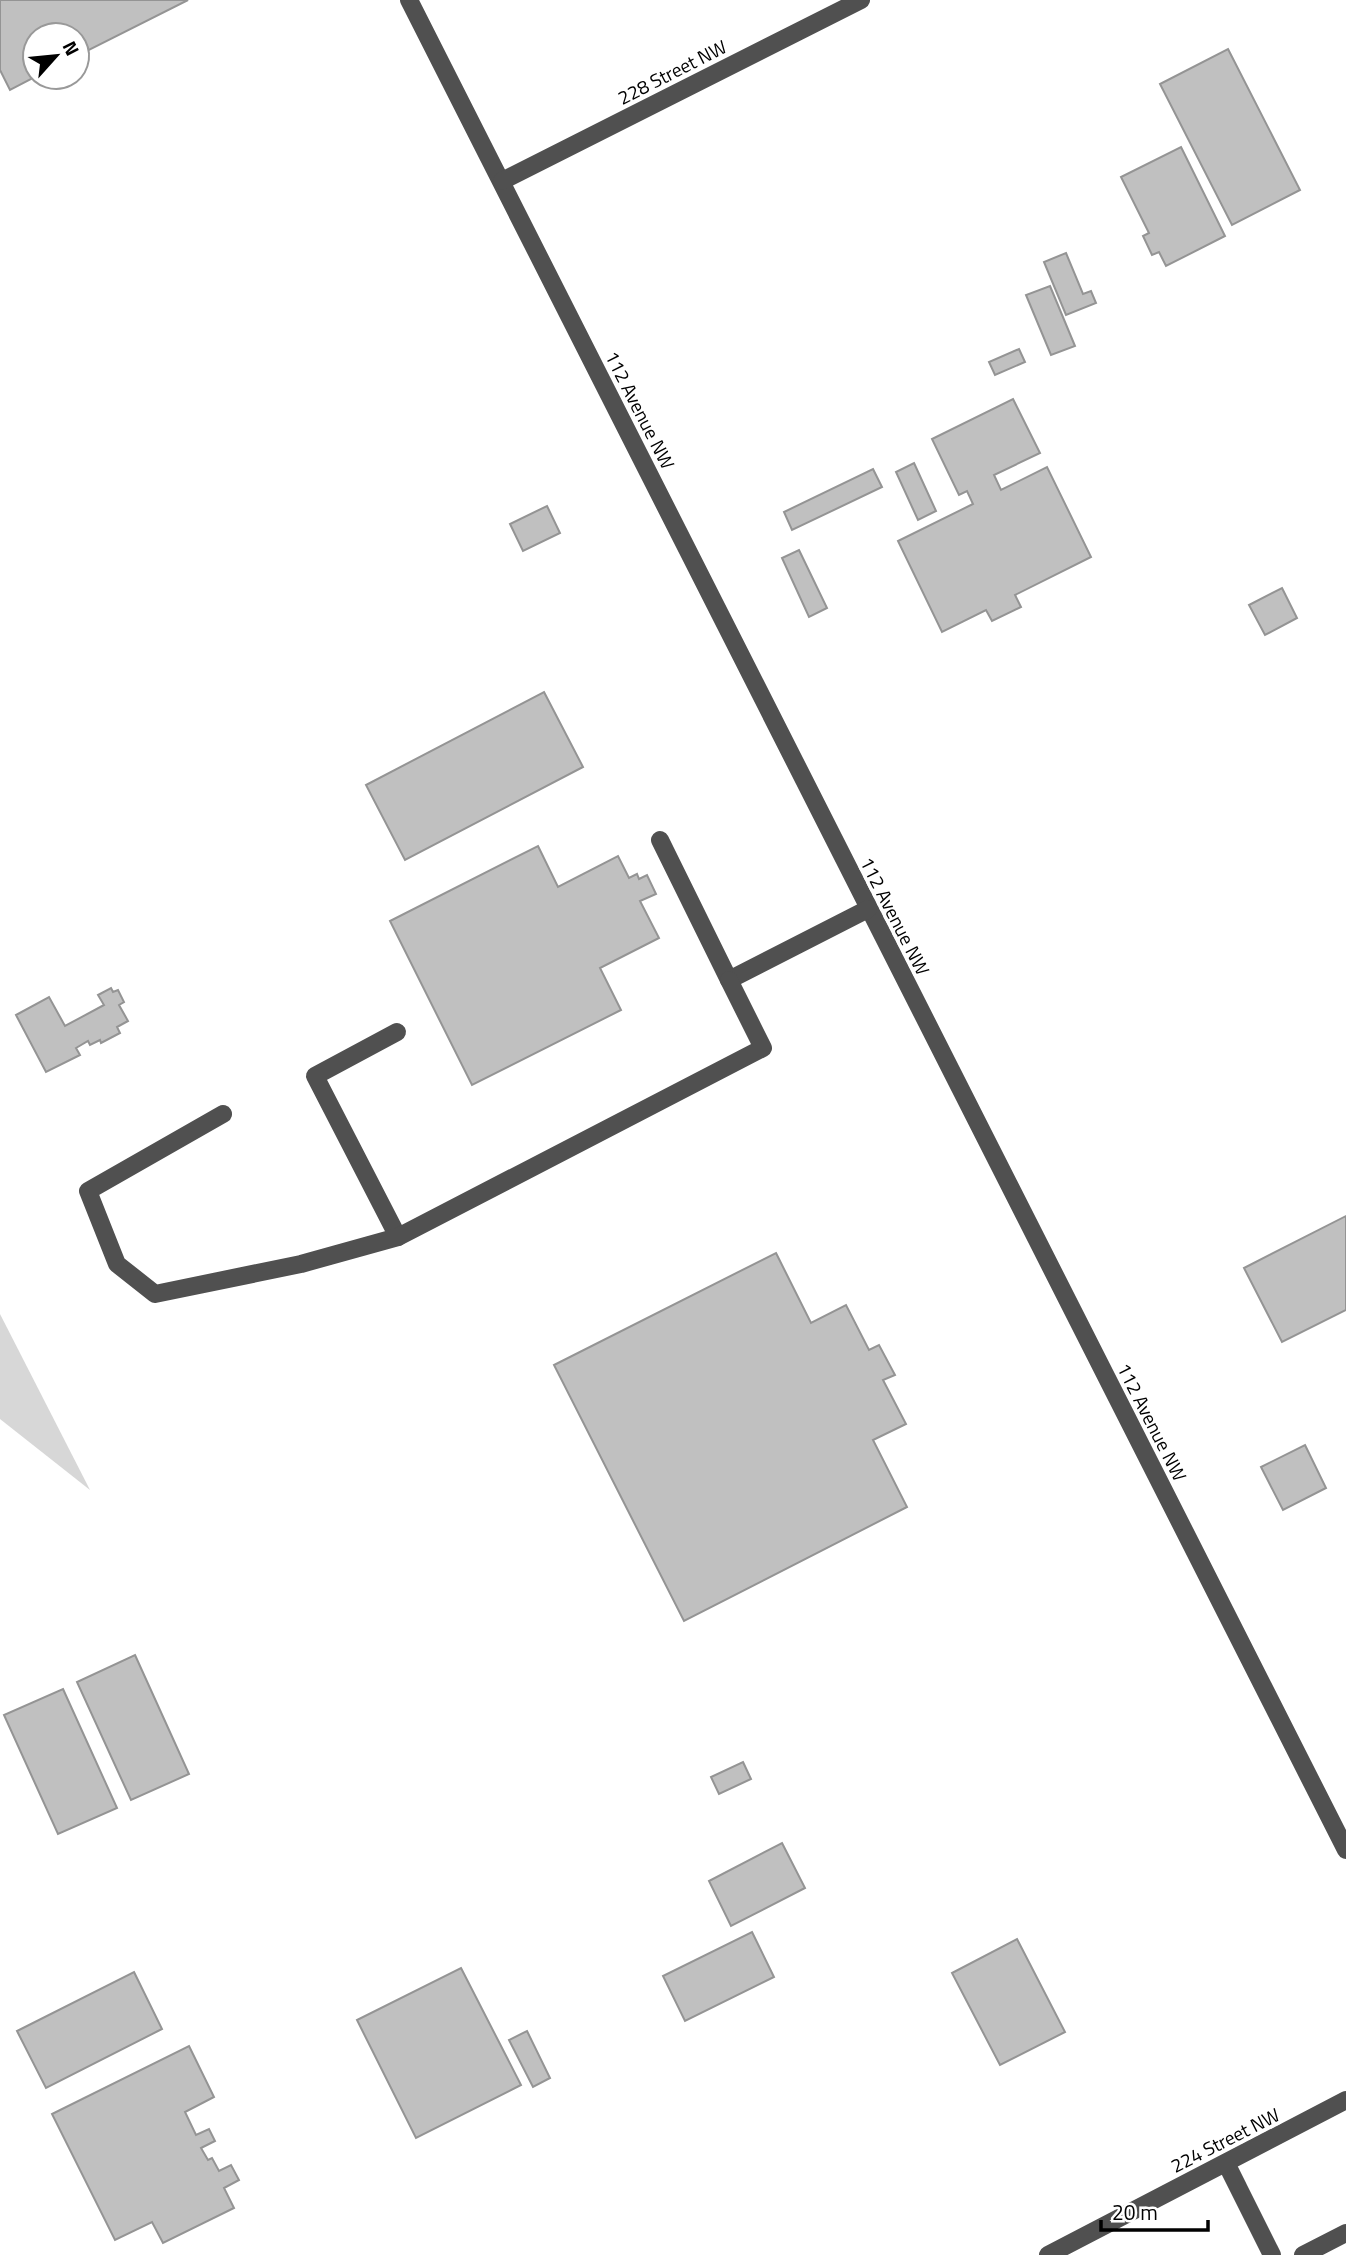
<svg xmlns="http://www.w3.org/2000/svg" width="1346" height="2255" font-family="'Titillium Web',sans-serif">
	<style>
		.green { fill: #d7d7d7 }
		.building { fill: #c0c0c0; stroke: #949494; stroke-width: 2 }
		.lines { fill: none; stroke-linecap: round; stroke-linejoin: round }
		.minor { stroke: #505050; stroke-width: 18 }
		.labels { text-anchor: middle; stroke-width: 7; stroke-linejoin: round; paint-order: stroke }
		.street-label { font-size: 19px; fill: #000; stroke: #fff }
	</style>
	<rect width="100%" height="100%" fill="#fff"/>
	<path class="green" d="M0,1314L90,1490L0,1419Z"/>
	<g class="building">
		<path d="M0,0H188L77,56V35H35V77L10,90L0,70Z"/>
		<path d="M1228,49L1300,190L1232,225L1160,84Z"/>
		<path d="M1181,147L1225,236L1166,266L1159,252L1152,255L1143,236L1149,233L1121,177Z"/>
		<path d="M1066,253L1083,294L1091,291L1096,303L1066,315L1044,262Z"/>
		<path d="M1050,286L1075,346L1051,355L1026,295Z"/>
		<path d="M1019,349L1025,362L995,375L989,362Z"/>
		<path d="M1013,399L1040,453L994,475L1001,490L1047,467L1091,557L1015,595L1021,607L992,621L986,610L942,632L898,541L973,504L967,491L959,495L932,439Z"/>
		<path d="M914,463L936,511L918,520L896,472Z"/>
		<path d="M873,469L882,487L792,530L784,512Z"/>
		<path d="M547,506L560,533L523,551L510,524Z"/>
		<path d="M799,550L827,608L809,617L782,558Z"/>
		<path d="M1282,588L1297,618L1265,635L1249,605Z"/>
		<path d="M544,692L583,767L405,860L366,785Z"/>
		<path d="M538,846L558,887L618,856L629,878L637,874L639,879L647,875L656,894L640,901L659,938L600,968L621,1010L472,1085L390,921Z"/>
		<path d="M111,988L113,992L118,990L124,1002L119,1005L128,1021L117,1027L120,1033L101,1043L100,1040L90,1045L88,1041L76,1048L80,1055L46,1072L16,1015L49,997L65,1026L104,1005L98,995Z"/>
		<path d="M1346,1216V1310L1282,1342L1244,1268Z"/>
		<path d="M776,1253L811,1323L846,1305L869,1350L879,1345L895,1375L883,1380L906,1424L873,1440L907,1507L684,1621L554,1365Z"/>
		<path d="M1305,1445L1326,1488L1283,1510L1261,1467Z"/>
		<path d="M135,1655L189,1774L131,1800L77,1682Z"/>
		<path d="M63,1689L117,1808L58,1834L4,1715Z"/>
		<path d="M743,1762L751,1779L719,1794L711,1777Z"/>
		<path d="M782,1843L805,1888L731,1926L709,1881Z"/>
		<path d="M752,1932L774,1977L685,2021L663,1976Z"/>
		<path d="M1017,1939L1065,2032L1000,2065L952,1973Z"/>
		<path d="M461,1968L521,2085L416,2138L357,2020Z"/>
		<path d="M134,1972L162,2029L46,2088L17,2031Z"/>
		<path d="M527,2031L550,2078L533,2087L509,2040Z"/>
		<path d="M189,2046L214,2097L185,2112L196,2135L209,2129L215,2141L201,2148L208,2160L212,2158L219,2171L231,2165L239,2180L224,2188L234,2208L163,2243L152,2222L115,2240L52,2114Z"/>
	</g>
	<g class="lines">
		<g class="minor">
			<path d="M409,0L1346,1850"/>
			<path d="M502,181L861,0"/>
			<path d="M660,840L729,980L868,909"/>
			<path d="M397,1032L315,1076L398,1237"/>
			<path d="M223,1114L88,1191L117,1264L155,1294L301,1264L398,1237L763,1048L729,980"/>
			<path d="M1226,2163L1272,2255"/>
			<path d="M1048,2255L1346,2100"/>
			<path d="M1303,2255L1346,2233"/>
		</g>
	</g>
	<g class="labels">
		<g class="street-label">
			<text transform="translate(672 72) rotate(-27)" y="7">228 Street NW</text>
			<text transform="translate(640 410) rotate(63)" y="7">112 Avenue NW</text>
			<text transform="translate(895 916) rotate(63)" y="7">112 Avenue NW</text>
			<text transform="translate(1152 1422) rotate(63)" y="7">112 Avenue NW</text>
			<text transform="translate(1225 2140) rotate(-27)" y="7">224 Street NW</text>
		</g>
	</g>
	<g transform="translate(56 56) rotate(63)"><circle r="33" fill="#ffffff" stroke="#999999" stroke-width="2"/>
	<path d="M0-5L12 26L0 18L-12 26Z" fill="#000000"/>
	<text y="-10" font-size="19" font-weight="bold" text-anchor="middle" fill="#000000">N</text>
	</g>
	<path d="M1101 2220v10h107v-10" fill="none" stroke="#000000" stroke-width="3.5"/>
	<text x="1112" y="2220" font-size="21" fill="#000000" stroke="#ffffff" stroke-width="5" paint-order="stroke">20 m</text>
</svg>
